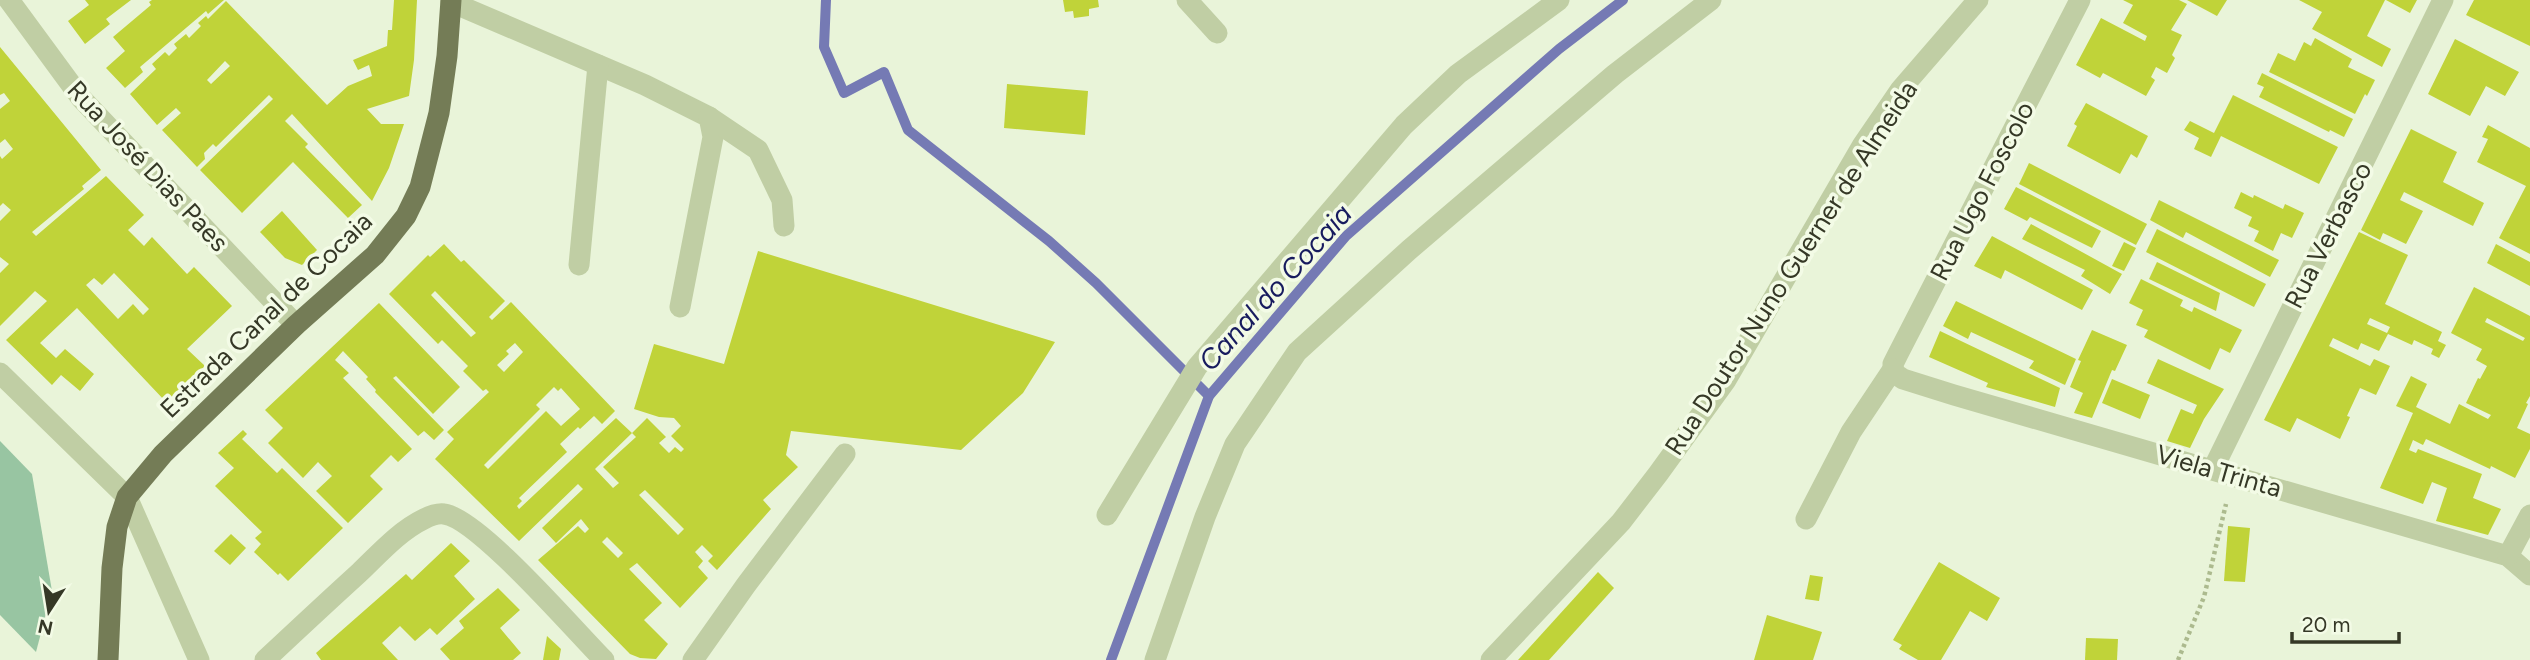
<svg xmlns="http://www.w3.org/2000/svg" width="2530" height="660" font-family="Figtree,sans-serif">
	<style>
		.green { fill: #98c5a2 }
		.lines { fill: none; stroke-linecap: round; stroke-linejoin: round }
		.stream { stroke: #757ab4; stroke-width: 10 }
		.building { fill: #c0d339; fill-rule: evenodd }
		.path { stroke: #acba8e; stroke-width: 4.5; stroke-dasharray: 3.5 3.5; stroke-linecap: butt }
		.minor { stroke: #c0cea4; stroke-width: 21 }
		.major { stroke: #747c56; stroke-width: 21 }
		.labels { text-anchor: middle; stroke-width: 7; stroke-linejoin: round; paint-order: stroke }
		.street-label { font-size: 26px; fill: #353826; stroke: #f3fbe6 }
		.water-label { font-size: 28px; font-style: italic; fill: #171b5e; stroke: #f3fbe6 }
	</style>
	<rect width="100%" height="100%" fill="#e9f4d9"/>
	<path class="green" d="M0,441L32,474L52,591L36,652L0,615Z"/>
	<g class="lines">
		<g class="stream">
			<path d="M826,0L824,47L844,93L884,72L908,130L1049,241L1096,283L1209,396"/>
			<path d="M1111,660L1209,396L1346,236L1559,49L1623,0"/>
		</g>
	</g>
	<g class="building">
		<path d="M85,0H131L106,19L110,24L85,44L68,21L89,5Z"/>
		<path d="M152,0H224L208,14L206,11L140,67L143,72L125,88L106,68L125,51L113,37L151,5L149,2Z"/>
		<path d="M394,0H417L414,60L409,96L367,109L381,124H404L389,168L372,201L292,114L285,121L308,144L305,147L362,205L348,218L293,162L242,213L200,170L273,99L269,95L216,147L213,144L204,153L205,159L197,167L162,130L181,113L176,108L157,125L130,94L156,69L152,64L165,52L169,56L177,48L174,44L186,34L189,38L201,26L198,23L206,16L208,19L226,1L327,105L348,86L372,76L369,65L358,70L353,60L387,46L388,30H392ZM225,61L230,66L211,84L207,80Z"/>
		<path d="M1063,0H1098L1099,7L1089,9V16L1074,18L1073,11L1065,12Z"/>
		<path d="M2123,0H2179L2187,4L2171,30L2182,35L2172,55L2175,58L2167,73L2156,67L2151,77L2155,80L2146,96L2103,73L2100,78L2076,65L2101,18L2145,41L2147,36L2123,23L2133,5Z"/>
		<path d="M2187,0H2227L2217,16Z"/>
		<path d="M2299,0H2385L2367,36L2391,49L2382,67L2312,29L2322,12Z"/>
		<path d="M2386,0H2417L2410,13Z"/>
		<path d="M2474,0H2530V46L2466,15Z"/>
		<path d="M2315,38L2352,59L2348,67L2375,80L2367,96L2365,94L2355,114L2269,72L2278,53L2295,61L2304,42L2311,46Z"/>
		<path d="M2455,39L2519,72L2505,96L2486,86L2470,116L2428,94Z"/>
		<path d="M0,47L101,170L82,186L84,189L32,232L36,236L106,176L144,215L128,230L144,246L152,237L187,274L194,267L232,306L187,349L205,366L166,402L77,308L40,343L56,358L65,349L94,374L80,391L61,375L52,385L6,340L47,301L35,291L0,326V273L9,264L0,257V221L11,210L3,203L0,206V156L2,159L13,149L5,139L0,143V109L10,101L4,93L0,95ZM114,273L149,309L143,315L133,304L118,319L86,285L94,278L102,285Z"/>
		<path d="M2262,73L2353,119L2344,137L2330,130L2329,132L2259,97L2264,87L2257,84Z"/>
		<path d="M1007,84L1088,91L1085,135L1004,128Z"/>
		<path d="M2233,95L2338,147L2319,184L2221,136L2211,157L2194,149L2199,138L2184,130L2190,121L2214,133Z"/>
		<path d="M2086,103L2148,136L2137,158L2131,154L2120,174L2067,146L2077,126L2074,124Z"/>
		<path d="M2488,125L2530,148V254L2499,238L2526,186L2477,162L2488,139L2482,137Z"/>
		<path d="M2411,129L2457,152L2443,182L2484,203L2473,226L2404,192L2400,200L2423,211L2406,244L2383,233L2380,240L2361,230Z"/>
		<path d="M2029,163L2147,224L2136,245L2019,184Z"/>
		<path d="M2016,187L2101,231L2092,248L2030,217L2027,221L2004,209Z"/>
		<path d="M2241,192L2253,198L2254,195L2283,209L2285,204L2304,213L2292,238L2281,233L2273,251L2254,241L2259,231L2248,226L2252,217L2234,208Z"/>
		<path d="M2159,200L2279,260L2270,277L2186,232L2183,238L2150,220Z"/>
		<path d="M282,211L317,250L302,265L285,258L260,232Z"/>
		<path d="M2031,224L2122,274L2110,294L2081,276L2085,270L2022,239Z"/>
		<path d="M2157,229L2266,284L2254,307L2146,252Z"/>
		<path d="M2359,232L2408,255L2385,304L2442,332L2438,341L2446,345L2439,358L2431,354L2433,349L2414,340L2412,345L2388,334L2379,351L2361,343L2358,350L2333,338L2329,346L2370,366L2374,359L2390,366L2376,395L2360,388L2347,416L2350,417L2340,439L2297,418L2290,432L2264,420ZM2370,318L2390,327L2387,333L2367,324Z"/>
		<path d="M1992,236L2093,290L2082,310L2005,270L2001,279L1974,266Z"/>
		<path d="M2124,242L2136,248L2124,271L2112,266Z"/>
		<path d="M444,244L461,262L464,260L505,301L489,317L492,320L511,302L615,411L602,424L594,416L580,429L578,427L560,444L567,452L519,498L522,501L517,506L519,509L616,418L632,433L595,469L613,488L619,483L603,467L636,437L632,433L647,418L666,437L659,443L669,453L675,447L681,452L684,449L671,436L681,426L674,418L659,417L634,409L654,344L724,364L758,251L1055,342L1023,393L961,450L791,431L786,455L798,467L763,500L771,509L717,570L708,561L713,556L702,545L695,552L703,561L698,567L708,578L680,608L637,563L629,569L662,603L644,620L668,644L656,659L640,658L630,654L538,560L578,526L585,533L589,529L581,519L556,543L542,528L583,489L578,484L519,541L435,459L454,439L447,432L489,392L486,389L483,391L463,371L468,366L442,340L438,344L389,294L428,255L430,257ZM435,291L476,333L471,337L431,295ZM515,343L523,352L504,372L497,365L509,354L506,351ZM554,387L558,391L561,388L580,409L561,426L546,411L488,469L484,465L540,409L536,405ZM645,490L684,529L678,535L639,495ZM607,537L623,553L618,558L602,542Z"/>
		<path d="M2496,244L2530,262V286L2487,263Z"/>
		<path d="M2157,262L2220,293L2216,311L2149,279Z"/>
		<path d="M2141,279L2183,300L2180,306L2192,312L2194,307L2242,330L2230,353L2220,348L2210,370L2144,337L2148,330L2136,325L2143,310L2129,303Z"/>
		<path d="M2474,287L2530,316V396L2526,403L2528,404L2517,428L2530,434V449L2515,478L2491,466L2490,469L2426,439L2423,445L2413,440L2409,450L2416,453L2418,449L2482,474L2473,498L2501,509L2488,535L2436,521L2447,488L2432,482L2423,504L2380,488L2413,413L2396,406L2411,376L2427,384L2416,407L2450,424L2459,404L2488,419L2491,415L2466,403L2478,378L2480,379L2487,366L2476,360L2482,349L2451,333ZM2487,318L2525,338L2523,341L2485,322Z"/>
		<path d="M1956,301L2076,359L2065,385L2029,368L2034,361L1971,332L1968,339L1943,326Z"/>
		<path d="M379,303L460,387L433,414L396,376L393,378L444,430L434,440L424,431L418,436L375,392L376,390L366,379L368,377L343,351L335,360L349,373L343,378L412,449L398,462L391,455L370,476L383,489L348,523L316,491L332,476L318,462L303,478L268,443L283,428L265,410Z"/>
		<path d="M2092,330L2127,345L2115,371L2112,370L2092,418L2074,413L2083,393L2070,387L2081,361L2078,360Z"/>
		<path d="M1940,331L2060,388L2055,407L1986,387L1988,383L1929,357Z"/>
		<path d="M2158,359L2224,389L2204,419L2190,448L2167,441L2181,409L2193,414L2197,405L2147,383Z"/>
		<path d="M2112,379L2150,395L2140,419L2102,403Z"/>
		<path d="M243,430L247,434L242,439L277,473L282,468L343,528L288,581L280,573L278,575L254,552L261,544L255,538L262,532L215,486L234,468L218,453Z"/>
		<path d="M2228,526L2250,528L2245,582L2224,581Z"/>
		<path d="M231,534L246,548L230,565L214,551Z"/>
		<path d="M451,543L470,561L454,576L475,599L437,635L430,628L415,641L400,626L382,643L398,660H321L316,653L406,574L412,580Z"/>
		<path d="M1939,562L2000,598L1987,621L1970,611L1941,660H1918L1899,649L1902,645L1893,640Z"/>
		<path d="M1598,572L1614,588L1549,660H1518Z"/>
		<path d="M1810,575L1823,577L1819,601L1805,599Z"/>
		<path d="M498,588L520,610L500,628L521,653L513,660H450L440,649L464,628L459,621Z"/>
		<path d="M1767,615L1822,632L1813,660H1754Z"/>
		<path d="M547,636L561,649L559,660H543Z"/>
		<path d="M2086,638L2118,639L2117,660H2085Z"/>
	</g>
	<g class="lines">
		<path class="path" d="M2178,660L2204,597L2226,504"/>
		<g class="minor">
			<path d="M9,0L81,98L296,325"/>
			<path d="M1187,0L1217,33"/>
			<path d="M2080,0L1898,354L1893,364L1894,373L1903,379L1954,395L2508,556L2530,575"/>
			<path d="M451,2L645,85L709,117L713,137L680,307"/>
			<path d="M709,117L758,150L782,200L784,226"/>
			<path d="M579,265L598,65"/>
			<path d="M0,373L127,497L199,660"/>
			<path d="M2213,469L2443,0"/>
			<path d="M1107,515L1197,367L1404,125L1458,74L1559,0"/>
			<path d="M1806,519L1851,432L1893,369"/>
			<path d="M2508,556L2530,515"/>
			<path d="M265,660C296,631 327,602 359,573C378,555 399,531 424,519C430,516 437,513 444,514C478,518 575,631 604,660"/>
			<path d="M693,660L746,585L845,454"/>
			<path d="M1155,660L1205,517L1235,444L1297,352L1409,250L1615,74L1711,0"/>
			<path d="M1491,660L1621,522L1658,474L1726,380L1862,146L1901,89L1978,0"/>
		</g>
		<path class="major" d="M108,660L112,568L117,527L127,497L163,454L296,325L375,255L406,216L420,187L439,113L447,56L451,0"/>
	</g>
	<g class="labels">
		<g class="street-label">
			<text transform="translate(148 166) rotate(47)" y="9">Rua José Dias Paes</text>
			<text transform="translate(1982 191) rotate(-63)" y="9">Rua Ugo Foscolo</text>
			<text transform="translate(2328 235) rotate(-63)" y="9">Rua Verbasco</text>
			<text transform="translate(1791 268) rotate(-57)" y="9">Rua Doutor Nuno Guerner de Almeida</text>
			<text transform="translate(266 315) rotate(-44)" y="9">Estrada Canal de Cocaia</text>
			<text transform="translate(2219 471) rotate(16)" y="9">Viela Trinta</text>
		</g>
		<g class="water-label">
			<text transform="translate(1275 287) rotate(-48)" y="10">Canal do Cocaia</text>
		</g>
	</g>
	<g transform="translate(49 611) rotate(192)" stroke="#f3fbe6" stroke-width="5" paint-order="stroke">
	<path d="M0-5L12 26L0 18L-12 26Z" fill="#353826"/>
	<text y="-10" font-size="19" font-weight="bold" text-anchor="middle" fill="#353826">N</text>
	</g>
	<path d="M2292 632v10h107v-10" fill="none" stroke="#353826" stroke-width="3.5"/>
	<text x="2302" y="632" font-size="21" fill="#353826" stroke="#f3fbe6" stroke-width="5" paint-order="stroke">20 m</text>
</svg>
